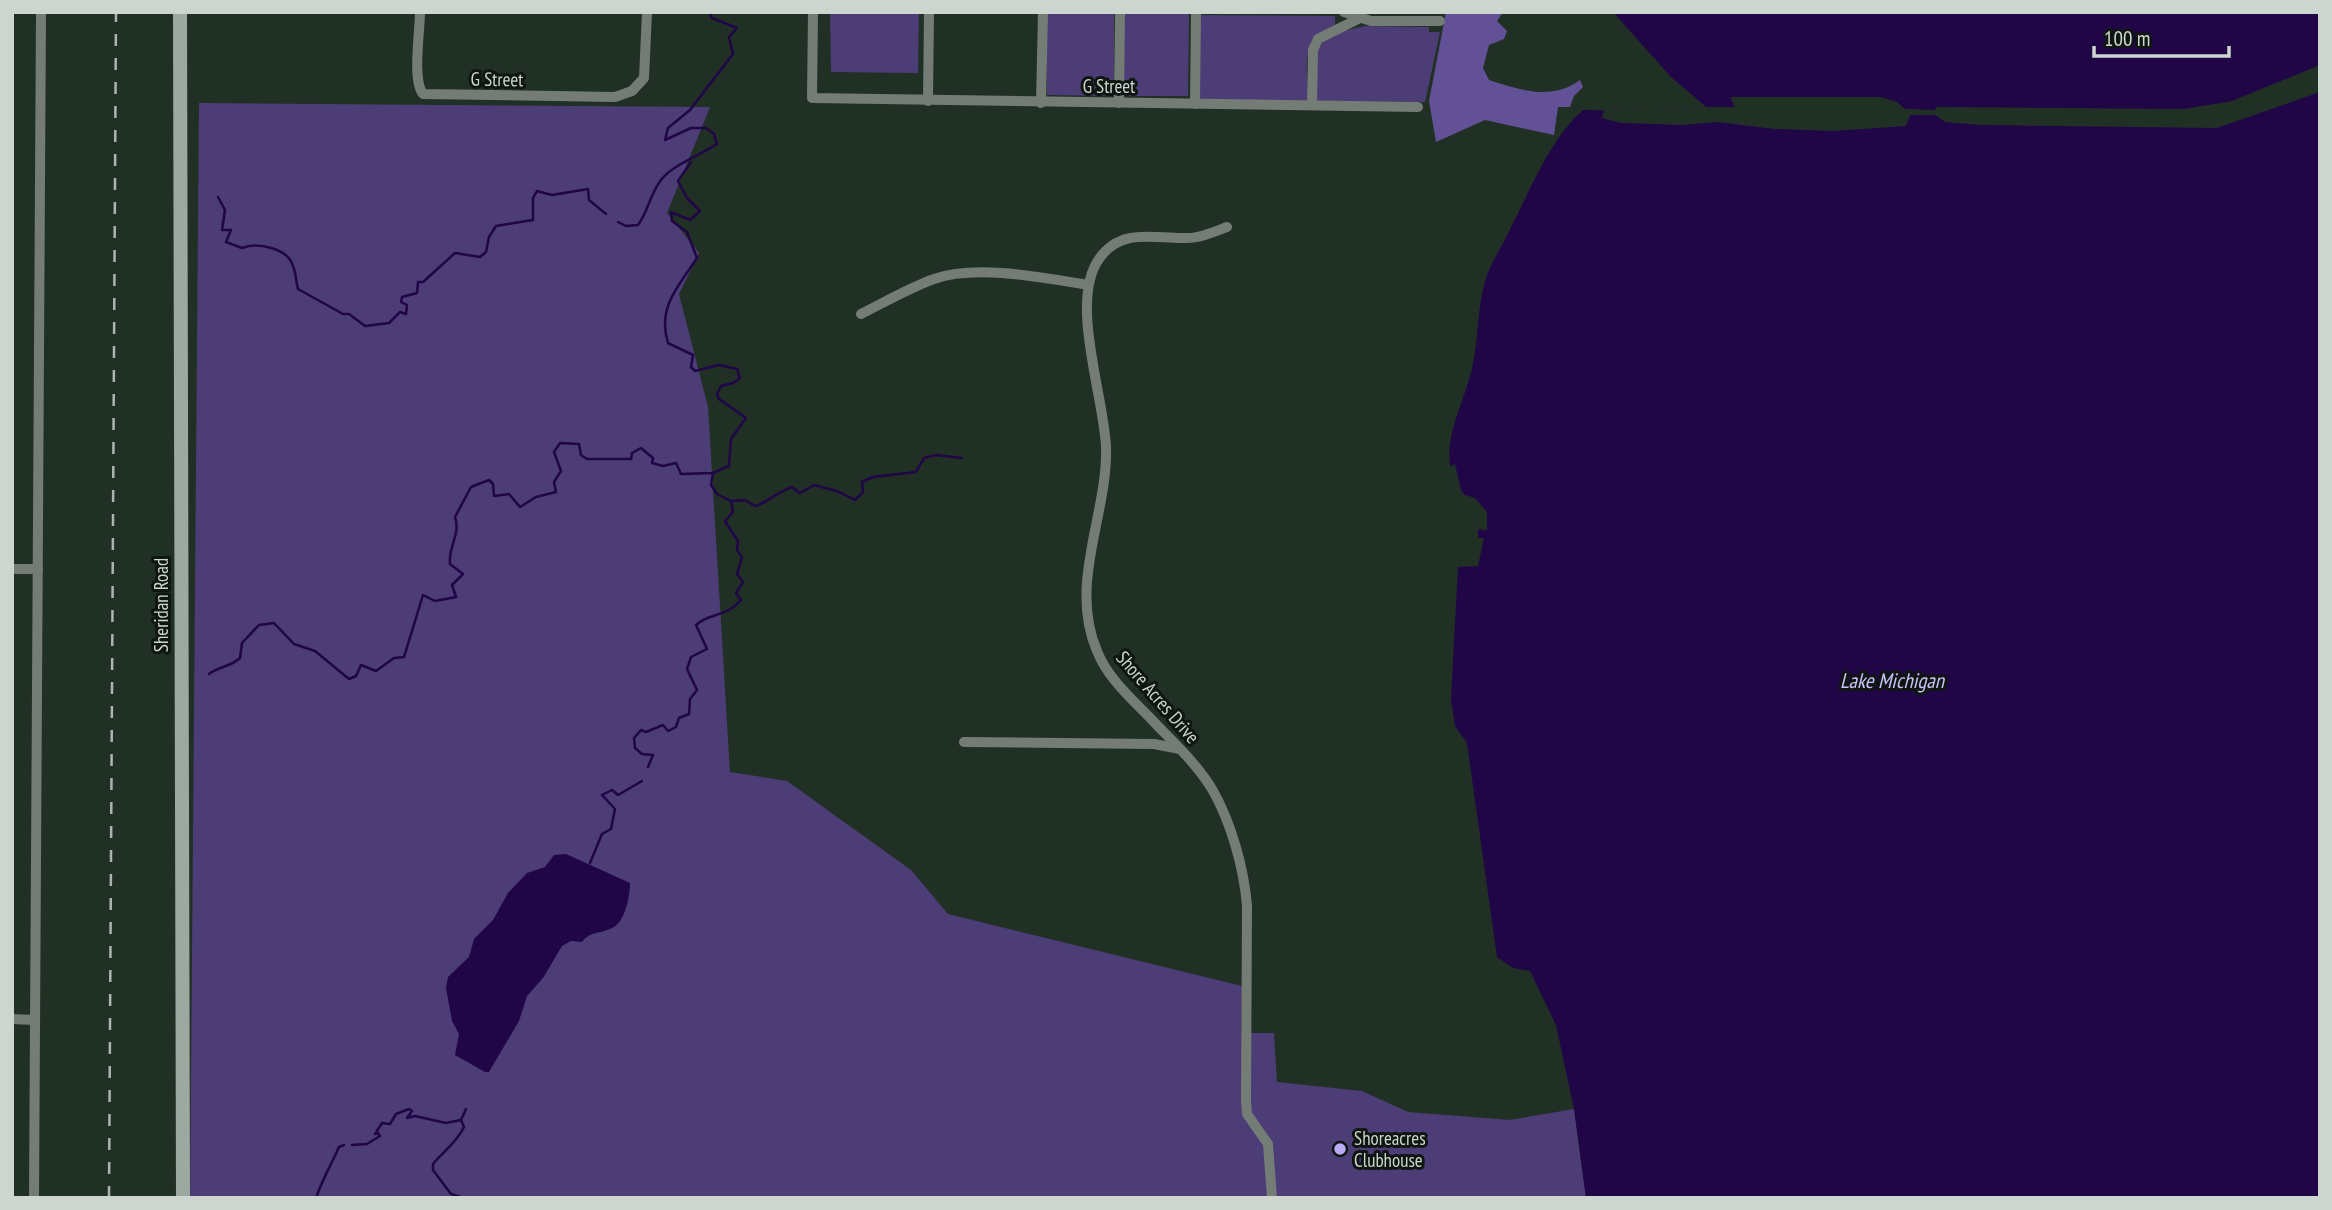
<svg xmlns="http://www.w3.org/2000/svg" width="2332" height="1210" font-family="'PT Sans Narrow',sans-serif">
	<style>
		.green { fill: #4c3d77 }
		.forest { fill: #625196 }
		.water { fill: #200547 }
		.pier { fill: #213025 }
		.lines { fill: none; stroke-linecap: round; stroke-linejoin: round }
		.stream { stroke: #200547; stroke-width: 2.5 }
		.street { stroke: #747c76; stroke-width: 10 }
		.secondary { stroke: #9da9a0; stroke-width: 14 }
		.rail { stroke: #abb5ae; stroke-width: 2.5; stroke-dasharray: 12 12; stroke-linecap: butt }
		.poi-dot { fill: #baaaf6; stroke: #0f1611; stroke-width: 2.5 }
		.labels { text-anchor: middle; stroke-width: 6; stroke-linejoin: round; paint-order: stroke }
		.street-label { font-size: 19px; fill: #ccd6cf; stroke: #0f1611 }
		.poi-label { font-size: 19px; fill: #ccd6cf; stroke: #0f1611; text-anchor: start }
		.water-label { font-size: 21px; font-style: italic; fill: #ccc0fc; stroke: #0f1611 }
	</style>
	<rect width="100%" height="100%" fill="#213025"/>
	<g class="green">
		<path d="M830,12H919L918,73L831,72Z"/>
		<path d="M1047,12H1114V96L1047,95Z"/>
		<path d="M1124,12H1189L1188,96H1123Z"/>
		<path d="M1199,15L1335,16V26C1298,41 1308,66 1308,101L1198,100Z"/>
		<path d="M1366,26L1429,27V32H1440L1425,102L1316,101C1316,48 1308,36 1366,26Z"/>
		<path d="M199,103L710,107L667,213L699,253L679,294L708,407L730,772L787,781L911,870L948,914L1242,986L1241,1033H1274L1277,1082L1362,1091L1408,1112L1510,1120L1574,1109L1586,1198H190Z"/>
	</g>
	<path class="forest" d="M1446,12H1503L1497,21L1507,31L1504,39L1489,45L1483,68L1489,80C1520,90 1552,101 1580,80L1583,87L1574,96L1570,107H1558L1554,135L1485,120L1436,142L1429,101Z"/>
	<g class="water">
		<path d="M1613,12H2320V1198H1586L1574,1109L1556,1025L1530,971L1513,968L1497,957L1467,743L1455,726L1451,699L1458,567L1478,566L1484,538H1478V529H1483L1480,509C1422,466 1462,417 1473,364C1479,335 1477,304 1487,275C1493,259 1504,243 1511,227C1531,189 1550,139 1583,110L1834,114V109L1706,107L1671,77Z"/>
		<path d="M566,854L630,883C630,896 625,923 612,928C600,934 590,931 582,942L571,941L562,946L543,978L527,996L519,1021L489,1072H485L455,1055L459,1034L452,1021L446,988L448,977L469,957L474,939L493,920L508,893L527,873L545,867L554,855Z"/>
	</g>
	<g class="pier">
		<path d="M2320,65V92L2217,128L1980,125L1945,122L1935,115H1910L1906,126L1834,131L1775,129L1717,122L1683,125L1621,123L1602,118L1604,110H1577L1735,107L1730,97H1881L1897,102L1905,109L1935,110L1936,107L2184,109L2232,101Z"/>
		<path d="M1455,464L1462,494L1475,498L1487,512V530L1475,529L1480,526L1477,511L1458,496L1449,467Z"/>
	</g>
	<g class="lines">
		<g class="stream">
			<path d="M218,197L225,210L222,230H231L226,242L242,248C257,242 288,248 293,266C296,273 296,282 298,289L343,314H349L365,326L389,323L400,312L406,314L407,305L401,302L402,297L417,293L418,282H423L455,253L480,257L486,252L489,237L496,226L533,220V198L537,191L552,195L588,189L589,200L606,214"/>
			<path d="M618,222L626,226L638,225C648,212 650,194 661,180C672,165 699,156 717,144L714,134L706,128H691L665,140L668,128L690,110L733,54L729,37L737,28L712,18L709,12"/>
			<path d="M732,501L745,500L755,506C769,502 777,492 792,487L800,493L814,485L837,491L855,500L863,492L862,482L873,477L916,472L924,458L936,455L962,458"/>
			<path d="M209,674C219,666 231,667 240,658L242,643L259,625L274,623L294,644L315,651L349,679L356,676L361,665L376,671L394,658L404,657L423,595L435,601L456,597L452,585L463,574L450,564C448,546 461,534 455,517L471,487L489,480L493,484L494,496L509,494L520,507L536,497L556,492L554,482L561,471L554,452L560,443L579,444L581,455L587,459H631L632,453L641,448L653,458L652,463L663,466L676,463L681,474L713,473L729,466L731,439L746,418L719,399L717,394L721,386L733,383L740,378L737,369L719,365L695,371L691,367L693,355L668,343C657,307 678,287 697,258L687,232L672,221L671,212L690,220L700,211L687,198L678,181L691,162"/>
			<path d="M648,767L653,755L642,754L635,748L634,738L641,730L646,732L663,725L668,731L676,727L679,718L689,714L690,699L697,690L687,669L691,657L707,649L696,625C708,613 727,617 741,600L736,593L743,582L737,574L742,557L737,550L738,541L725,521L733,512L731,501L717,494L711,485L713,473"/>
			<path d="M590,863L602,834L611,829L615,809L602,795L612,790L618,795L642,781"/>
			<path d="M352,1145L367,1144L380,1136L378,1133L375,1134L382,1123L390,1124L396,1114L409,1109L412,1111L407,1118L415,1116L446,1123L461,1120"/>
			<path d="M316,1198C322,1180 331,1165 339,1147L344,1145"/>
			<path d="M464,1198L451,1194L433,1170V1164C444,1151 457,1142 464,1127L461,1120L466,1109"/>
		</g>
		<g class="street">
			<path d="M420,12C420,32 412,80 423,94L615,97L632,91L644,78L647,12"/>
			<path d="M813,12L812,98L1418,107"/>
			<path d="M1344,12L1371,21H1440"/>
			<path d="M928,101L929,12"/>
			<path d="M1041,103L1043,12"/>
			<path d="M1119,103L1120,12"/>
			<path d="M1195,104L1196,12"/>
			<path d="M1312,105L1313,50L1318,39L1360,18V12"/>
			<path d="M1227,227C1214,232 1200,238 1186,238C1154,239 1121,227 1099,259C1069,301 1104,396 1106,447C1108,515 1068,583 1097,651C1108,679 1133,700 1153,721C1173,742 1197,764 1212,789C1231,822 1244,868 1247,906L1246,1101L1247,1114L1268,1144L1272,1198"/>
			<path d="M861,314C885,302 909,288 934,279C977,264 1044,278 1088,285"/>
			<path d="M12,569H38"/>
			<path d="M964,742L1154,744L1180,749"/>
			<path d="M12,1019L35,1020"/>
			<path d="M34,1198L41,12"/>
		</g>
		<path class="secondary" d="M180,12L183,1198"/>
		<path class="rail" d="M109,1198L116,12"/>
	</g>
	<circle class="poi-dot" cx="1340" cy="1149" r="7"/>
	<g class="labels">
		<g class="street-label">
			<text transform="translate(497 79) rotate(1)" y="7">G Street</text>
			<text x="1109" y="93">G Street</text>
			<text transform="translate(161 605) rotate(-90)" y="7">Sheridan Road</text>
			<text transform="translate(1158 697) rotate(49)" y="7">Shore Acres Drive</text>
		</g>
		<g class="poi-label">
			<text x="1354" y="1145">Shoreacres<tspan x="1354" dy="22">Clubhouse</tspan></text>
		</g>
		<g class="water-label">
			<text x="1892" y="688">Lake Michigan</text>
		</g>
	</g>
	<rect width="2332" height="1210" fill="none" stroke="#ccd6cf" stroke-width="28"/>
	<path d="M2094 46v10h135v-10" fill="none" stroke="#ccd6cf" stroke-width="3.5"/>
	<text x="2104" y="46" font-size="21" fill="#ccd6cf" stroke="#0f1611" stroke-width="5" paint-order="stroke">100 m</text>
</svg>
